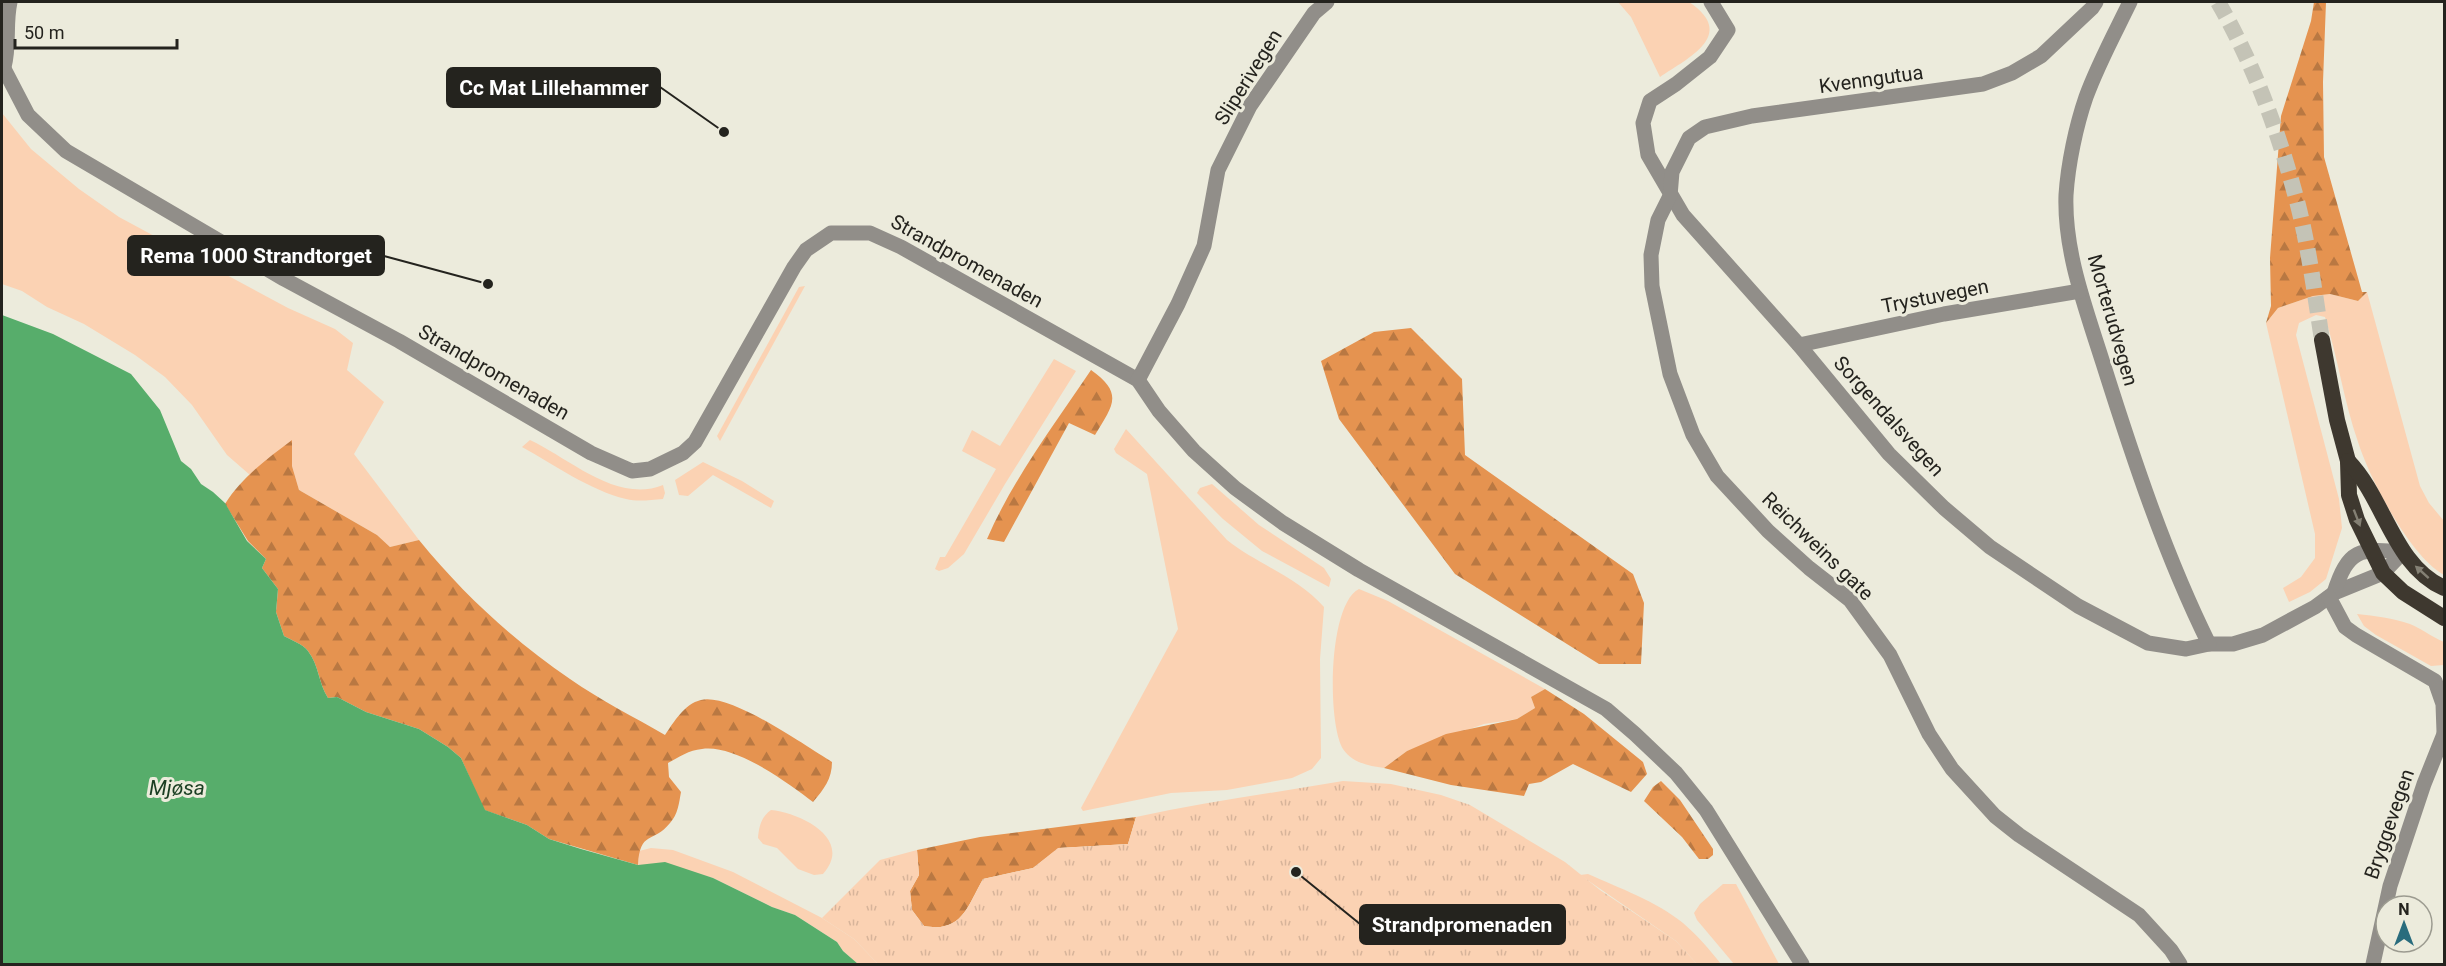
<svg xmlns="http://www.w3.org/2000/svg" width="2446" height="966" font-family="Roboto,sans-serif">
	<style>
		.grass { fill: #fbd2b3 }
		.forest { fill: url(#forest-firs) }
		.park { fill: url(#park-tufts) }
		.water { fill: #57ad6b }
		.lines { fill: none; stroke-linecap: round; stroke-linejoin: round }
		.trunk-tunnel { stroke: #c4c3b6; stroke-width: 16; stroke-dasharray: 16 8; stroke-linecap: butt }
		.minor { stroke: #918e89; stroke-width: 15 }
		.tertiary { stroke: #918e89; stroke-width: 15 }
		.trunk { stroke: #3e382f; stroke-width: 16 }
		.oneway { fill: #848074 }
		.labels { text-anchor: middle; stroke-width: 6; stroke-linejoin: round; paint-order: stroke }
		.street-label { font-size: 20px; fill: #24231e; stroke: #ecebdc }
		.water-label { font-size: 21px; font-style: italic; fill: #1a3e22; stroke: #ecebdc }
		.leader { fill: none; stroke: #24231e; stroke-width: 2 }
		.callout-dot { fill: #24231e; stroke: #ecebdc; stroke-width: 2 }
		.callout { fill: #24231e; stroke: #24231e; stroke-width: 2 }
		.callout-label { font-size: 21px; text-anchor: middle; font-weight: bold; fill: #fff }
	</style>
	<defs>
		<pattern id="forest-firs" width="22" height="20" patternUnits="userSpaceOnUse" patternTransform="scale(1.5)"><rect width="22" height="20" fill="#e59350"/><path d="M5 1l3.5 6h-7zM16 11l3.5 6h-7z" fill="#b97842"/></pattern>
		<pattern id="park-tufts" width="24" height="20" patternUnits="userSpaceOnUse" patternTransform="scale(1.5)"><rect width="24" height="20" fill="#fbd2b3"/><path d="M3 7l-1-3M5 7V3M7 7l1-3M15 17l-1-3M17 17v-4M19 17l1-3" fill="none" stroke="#d7b49a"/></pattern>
	</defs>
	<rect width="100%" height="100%" fill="#ecebdc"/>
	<g class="grass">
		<path d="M1618,2H1689C1738,35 1688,58 1660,77L1631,17Z"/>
		<path d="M2,113L31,149L79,189L119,217L288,308L335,329L353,343L347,370L384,402L354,454L419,540L390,547L377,535L299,490L292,466V441L250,475L227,455L192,405L165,377L135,355L84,324L47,307L22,291L2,284Z"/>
		<path d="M805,286L720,441L717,436L799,287Z"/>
		<path d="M2367,292L2420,486L2429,503L2444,521V575C2410,556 2370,480 2358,442C2344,402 2338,358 2325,317L2316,315L2299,323L2296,335L2339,499L2342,528L2326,579L2310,592L2289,602L2283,588L2301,577L2315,558V534L2266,323L2278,308L2313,296L2330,294L2358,301Z"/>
		<path d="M1054,359L1076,371L1005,484L964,554L948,568L939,571L935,569L940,557H945L996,469L962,451L972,430L1000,446Z"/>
		<path d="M1126,429L1227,540C1257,564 1298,577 1324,607L1320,659L1321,758L1312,769L1292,778L1227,790L1171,793L1083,811L1081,808L1178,629L1147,474L1116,453L1114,449Z"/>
		<path d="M530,440C569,458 617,504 663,485L665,493L663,499C650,500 638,502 626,499C589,490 555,465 522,447Z"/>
		<path d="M703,462L742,481L774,501L771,508L713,475L688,496L679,495L675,480Z"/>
		<path d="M1212,484L1259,525L1324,568L1331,579L1329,587L1262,551L1223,519L1197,493L1200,488Z"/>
		<path d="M1359,589L1388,601L1545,689L1531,697L1535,708L1517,719L1484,724L1407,751L1384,768C1370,766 1352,763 1343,749C1327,723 1328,604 1359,589Z"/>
		<path d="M2357,614C2375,616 2393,618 2410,624C2422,629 2432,637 2444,642V665L2431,666L2376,635L2364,626Z"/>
		<path d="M771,810C801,813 854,839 823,874L814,875L798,869L777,848L763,844L758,838C759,827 761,817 771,810Z"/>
		<path d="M651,848L673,850L733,872L822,918L854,939L878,964H858L843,951L837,942L795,915L772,907L713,878L689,871L638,865L639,851Z"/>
		<path d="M1588,874C1619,888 1656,901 1683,923C1697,935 1710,950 1721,964H1697L1676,941L1580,875Z"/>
		<path d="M1723,884H1736L1779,964H1734L1697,920L1694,913L1700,904Z"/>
	</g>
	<g class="forest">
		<path d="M2314,2H2326L2323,82L2324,157L2362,292H2367L2358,301L2330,294L2313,296L2278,308L2266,323L2271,306L2270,258L2281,116L2311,21Z"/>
		<path d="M1411,328L1462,379L1465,455L1633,574L1644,603L1641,664H1599L1455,574L1339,419L1321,361L1374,332Z"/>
		<path d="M1091,370C1125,394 1112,406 1095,435L1069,423L1004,542L987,539C1013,479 1054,425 1091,370Z"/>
		<path d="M292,440V466L299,490L377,535L390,547L419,540C463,594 513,640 570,679C600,700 634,717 665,735C674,722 684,704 701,700C731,693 804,745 832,762C832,779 824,789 813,802C787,782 735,744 702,749C689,750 679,757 668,763L669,777L681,792C679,803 678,814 670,823C653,844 640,830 638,865L549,839L527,825L484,810L461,758L448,747L419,729L366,712L337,697L328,698C318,682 319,665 308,651C303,644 291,640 284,636L276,612L278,589L262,568L266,559L248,541L225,504C242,477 267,459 292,440Z"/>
		<path d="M1545,689L1584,714L1643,762L1647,774L1631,792L1573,764L1541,782L1529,784L1524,796L1451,785L1384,768L1407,751L1446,734L1517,719L1535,708L1531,697Z"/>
		<path d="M1661,781L1680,800L1713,849V855L1708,859H1699L1682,837L1644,801L1653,787Z"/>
		<path d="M1136,817L1128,844L1059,848L1033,868L983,879C967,907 962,933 924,926L912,910L910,891L919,875L917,850L980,837Z"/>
	</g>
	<path class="park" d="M1343,781L1391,784L1441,795L1470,805L1565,862L1600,890L1676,941L1697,964H878L854,939L822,918L880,860L917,850L919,875L910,891L912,910L924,926C962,933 967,907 983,879L1033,868L1058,848L1128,844L1136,817C1204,802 1274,793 1343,781Z"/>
	<path class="water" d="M2,315L53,334L131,374L160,410L181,461L191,469L201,484L213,492L225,503L247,541L266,559L262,568L278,589L276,612L284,636C291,640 303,644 308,651C319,665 318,682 328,698L337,697L366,712L419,729L448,747L461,758L485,810L527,825L549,839L581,849L638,865L665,862L713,878L772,907L795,915L837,942L843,951L858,964H2Z"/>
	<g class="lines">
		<path class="trunk-tunnel" d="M2218,2C2254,64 2280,136 2298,205C2309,249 2315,295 2322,340"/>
		<g class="minor">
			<path d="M1711,2L1728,30L1710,57L1676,84L1650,101L1643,123L1648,155L1683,215L1799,345L1889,454L1944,508L1990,547L2078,606L2148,643L2186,649L2209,644H2233L2263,635L2315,607L2334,593L2383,573L2403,552"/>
			<path d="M2096,2L2092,8L2041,56L2012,73L1983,84L1752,116L1705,127L1689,138L1672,172L1670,196L1658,220L1651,255L1652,286L1670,374L1693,435L1717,476L1768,531L1809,568L1850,600L1890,655L1929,734L1952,769L1995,816L2019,835L2139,915L2171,950L2180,964"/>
			<path d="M2130,2C2115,33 2098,64 2086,97C2076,126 2068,164 2066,195C2064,252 2086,309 2103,363C2133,458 2165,555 2209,644"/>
			<path d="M2,65L28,115L66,151L284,279L399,341L591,453L632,471L650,469L683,453L695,442L794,267L806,250L831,233H870L901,247L1138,380L1159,411L1194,451L1235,488L1283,523L1359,570L1606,709L1635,734L1676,773L1706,810L1802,964"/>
			<path d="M4,67C10,45 5,24 10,2"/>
			<path d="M1799,345L1944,314L2080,291"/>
			<path d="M1138,380L1178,304L1204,246L1218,170L1250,106L1314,13L1327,2"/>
			<path d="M2334,593C2348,549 2359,548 2403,552"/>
		</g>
		<g class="tertiary">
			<path d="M2329,597L2345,627L2356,635L2435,681L2443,704L2444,732"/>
			<path d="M2373,964L2390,886L2424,784L2444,734"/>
		</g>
		<g class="trunk">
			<path d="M2322,340L2337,420L2348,461L2349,495L2357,520L2383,573L2403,592L2444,618"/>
			<path d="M2348,461C2385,499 2393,565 2444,588"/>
		</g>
	</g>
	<defs><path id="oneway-solid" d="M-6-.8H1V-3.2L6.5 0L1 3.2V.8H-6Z" transform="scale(1.5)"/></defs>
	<g class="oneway">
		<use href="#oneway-solid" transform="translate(2357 518) rotate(69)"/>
		<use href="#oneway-solid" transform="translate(2422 572) rotate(-138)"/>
	</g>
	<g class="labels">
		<g class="street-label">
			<text transform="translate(1248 77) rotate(-58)" y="7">Sliperivegen</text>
			<text transform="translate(1871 79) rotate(-8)" y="7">Kvenngutua</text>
			<text transform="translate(967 261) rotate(29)" y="7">Strandpromenaden</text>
			<text transform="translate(1935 296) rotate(-11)" y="7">Trystuvegen</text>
			<text transform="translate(2113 320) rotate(74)" y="7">Morterudvegen</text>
			<text transform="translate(494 372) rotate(30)" y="7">Strandpromenaden</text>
			<text transform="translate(1889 416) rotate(48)" y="7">Sorgendalsvegen</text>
			<text transform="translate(1818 546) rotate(44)" y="7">Reichweins gate</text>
			<text transform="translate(2389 824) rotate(-71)" y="7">Bryggevegen</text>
		</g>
		<g class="water-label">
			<text x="177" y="795">Mjøsa</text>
		</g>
	</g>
	<path class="leader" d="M724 132L660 87M488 284L384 256M1296 872L1360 924"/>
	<g class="callout-dot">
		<circle cx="724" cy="132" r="6"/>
		<circle cx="488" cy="284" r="6"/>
		<circle cx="1296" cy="872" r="6"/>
	</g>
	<g class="callout">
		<rect x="447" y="68" width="213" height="39" rx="6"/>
		<rect x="128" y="236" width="256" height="39" rx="6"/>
		<rect x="1360" y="905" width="205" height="39" rx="6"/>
	</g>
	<g class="callout-label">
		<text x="554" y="95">Cc Mat Lillehammer</text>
		<text x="256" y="263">Rema 1000 Strandtorget</text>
		<text x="1462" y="932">Strandpromenaden</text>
	</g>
	<rect width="2446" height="966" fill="none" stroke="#24231e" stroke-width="6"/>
	<g transform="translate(2404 924)"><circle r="28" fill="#ecebdc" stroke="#9c9b90" stroke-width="1.5"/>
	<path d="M0-4.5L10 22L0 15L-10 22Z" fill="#296c7d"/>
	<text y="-9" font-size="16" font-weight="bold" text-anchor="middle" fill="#24231e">N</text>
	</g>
	<path d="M15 39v9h162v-9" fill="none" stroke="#24231e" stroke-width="3"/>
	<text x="24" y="39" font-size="18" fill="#24231e" stroke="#ecebdc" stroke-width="4.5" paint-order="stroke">50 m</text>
</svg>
